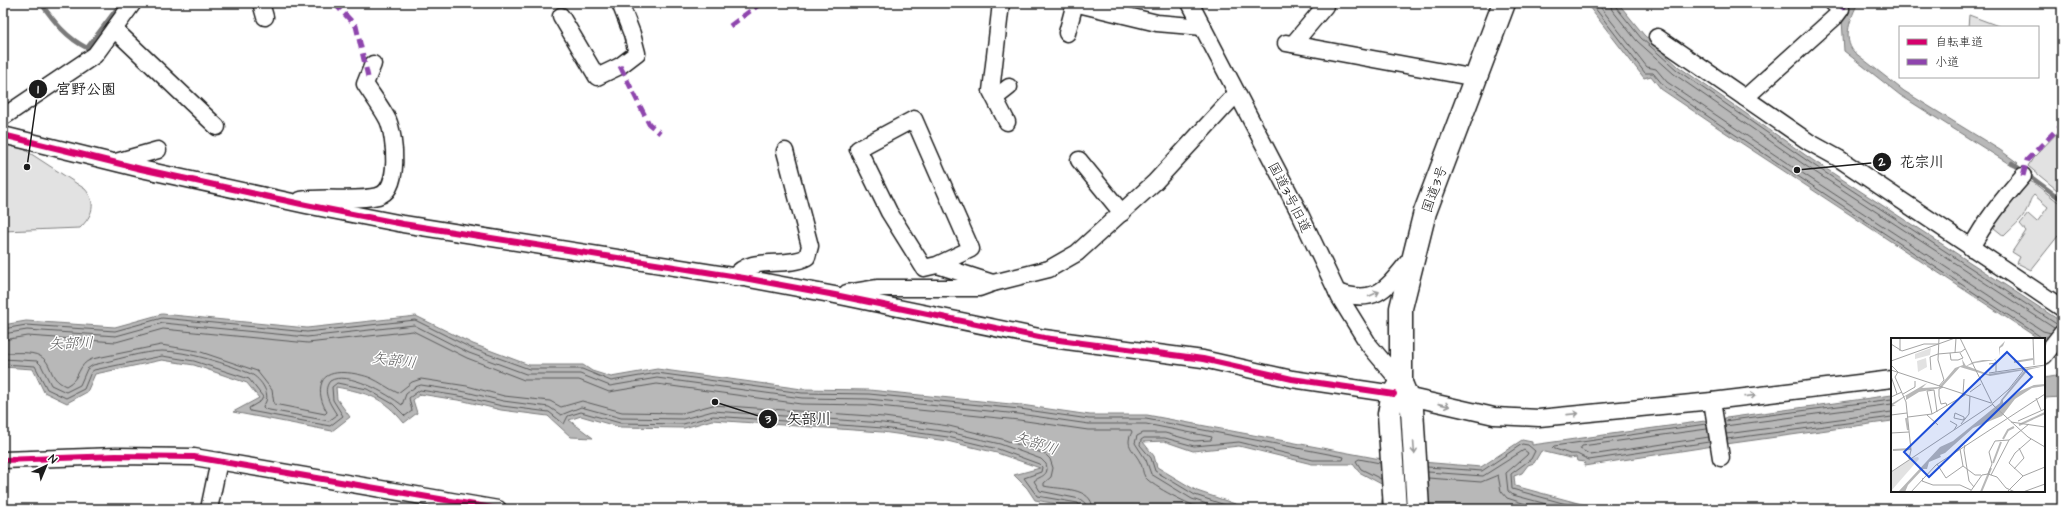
<svg xmlns="http://www.w3.org/2000/svg" width="2065" height="512" font-family="'Architects Daughter','Klee One',sans-serif">
	<style>
		.green { fill: #e2e2e2; stroke: #7f7f7f }
		.water { fill: #b8b8b8; stroke: #7a7a7a }
		.lines { fill: none; stroke-linecap: round; stroke-linejoin: round }
		.shore { stroke: #5a5a5a; stroke-width: 1 }
		.stream { stroke: #7a7a7a; stroke-width: 4.5 }
		.minor-casing { stroke: #1c1c1c; stroke-width: 19 }
		.highway-casing { stroke: #1c1c1c; stroke-width: 25 }
		.minor { stroke: #fff; stroke-width: 16 }
		.highway { stroke: #fff; stroke-width: 22 }
		.quiet { stroke: #8e44ad; stroke-width: 5; stroke-dasharray: 10 5; stroke-linecap: butt }
		.cycleway-casing { stroke: #fff; stroke-width: 8 }
		.cycleway { stroke: #d6006c; stroke-width: 6 }
		.oneway { stroke: #999 }
		.labels { text-anchor: middle; stroke-width: 3; stroke-linejoin: round; paint-order: stroke }
		.street-label { font-size: 14px; fill: #1c1c1c; stroke: #fff }
		.water-label { font-size: 15px; font-style: italic; fill: #5a5a5a; stroke: #fff }
		.inset-river { fill: none; stroke: #b8b8b8; stroke-width: 2 }
		.inset-road { fill: none; stroke: #a4a4a4; stroke-width: 1 }
		.view { fill: #1d4ed8; fill-opacity: 0.15; stroke: #1d4ed8; stroke-width: 2 }
		.inset-edge { fill: none; stroke: #1c1c1c; stroke-width: 2 }
		.leader { fill: none; stroke: #1c1c1c; stroke-width: 1.5 }
		.callout-dot { fill: #1c1c1c; stroke: #fff; stroke-width: 1.5 }
		.mark-label { font-size: 12px; text-anchor: middle; font-weight: bold; fill: #fff }
		.callout-label { font-size: 15px; text-anchor: middle; font-weight: bold; fill: #1c1c1c; stroke: #fff; stroke-width: 3; stroke-linejoin: round; paint-order: stroke }
	</style>
	<rect width="100%" height="100%" fill="#fff"/>
	<filter id="ink" filterUnits="userSpaceOnUse"><feTurbulence type="fractalNoise" baseFrequency=".025" numOctaves="2"/><feDisplacementMap in="SourceGraphic" scale="8" xChannelSelector="R" yChannelSelector="G"/><feConvolveMatrix kernelMatrix="1 2 1 2 8 2 1 2 1" color-interpolation-filters="sRGB"/></filter>
	<g filter="url(#ink)">
		<g class="green">
			<path d="M1969,15L2001,27H1968Z"/>
			<path d="M2062,128V194L2028,166L2033,158Z"/>
			<path d="M3,141L19,146L85,189C97,203 93,215 80,228L3,231Z"/>
			<path d="M2025,179L2034,183L2062,205V231L2031,270L2017,263L2020,257L2012,252L2026,231L2020,224L2028,214L2037,222L2048,207L2034,195C2029,200 2030,204 2027,209C2022,220 2012,228 2004,236L1989,224Z"/>
		</g>
		<g class="water">
			<path d="M1586,3H1618L1644,35L1679,67L1814,161L2062,322V354L2047,341L2039,339L1717,127L1661,89L1651,76L1644,78Z"/>
			<path d="M1850,3H1858C1851,17 1842,38 1854,52L1904,91L2000,150L2018,163L2014,167L1900,95L1844,51L1842,20Z"/>
			<path d="M162,314L307,328L416,316L473,344L529,365H583L592,371L611,377L657,369L802,389L869,390L1021,405L1090,415H1147L1375,458L1481,467L1522,440L1532,442V445L1892,395V421L1726,444L1584,466L1585,462L1577,461L1576,457L1570,458L1541,451L1534,463L1528,465L1522,473L1514,476L1515,486L1600,509H1380L1385,486L1359,472L1353,464H1312L1239,446L1193,451L1164,441L1143,442L1154,456L1157,467L1197,491L1250,509H1086L1035,500L1027,488L1014,475L1040,468L997,453L947,441L882,432L712,420L684,428L619,427L581,416L569,420L593,438L571,437L548,416L501,410L464,401L420,394L413,400L417,413L404,423C383,397 368,393 336,387L337,399L350,417L332,431L233,412L259,398L247,383L194,365L162,360L95,374L87,392L67,403L44,392L33,369L3,367V325L26,321L115,327Z"/>
			<path d="M2062,375V397L2044,398V378Z"/>
		</g>
		<g class="lines">
			<g class="shore">
				<path d="M1591,3L1645,73H1653L1664,86L1719,124L2041,337H2048"/>
				<path d="M1597,3L1647,67L1656,69L1667,82L1787,163L2043,331L2051,333"/>
				<path d="M1610,3L1612,10L1637,41L1674,74L1809,168L2054,328"/>
				<path d="M1615,3L1616,7L1641,38L1677,70L1812,164L2058,325"/>
				<path d="M3,329L26,325L115,331L162,318L307,332L415,320L471,348L529,369H582L611,381L657,373L802,393L869,394L1020,409L1089,419H1146L1344,457L1343,460H1313L1239,442L1194,446L1165,438H1144L1141,440L1140,445L1151,458L1155,471L1195,495L1237,509"/>
				<path d="M3,334L27,330L116,336L163,323L307,337L414,325L469,353L526,374H580L610,386L657,378L802,398L868,399L1019,414L1089,424H1146L1212,437L1211,440L1194,441L1165,433H1143L1137,436L1135,443L1146,460L1151,474L1192,499L1222,509"/>
				<path d="M3,340L27,336L116,342L163,329L308,343L413,331L467,358L524,380H579L609,392L657,384L801,404L868,405L1019,420L1088,430H1131L1132,432C1124,446 1134,450 1140,462C1143,467 1142,472 1145,477C1153,487 1190,505 1203,509"/>
				<path d="M3,353C14,353 31,351 40,356C54,364 47,378 66,386C82,378 76,365 92,359L161,345L198,351L257,371L272,390L274,404L325,414L327,412C322,404 318,392 322,382C328,367 358,373 371,378C380,382 389,389 398,393L412,382L421,379L467,386L504,396L550,401L561,407L582,401L622,412L682,413L713,405L884,417L949,426L1002,439L1045,454L1050,459L1053,468L1051,477L1044,483V486C1060,490 1092,486 1093,509"/>
				<path d="M3,359L37,361L41,365L51,385L66,392L80,385L87,369L93,365C112,361 144,351 162,351C186,351 229,364 251,374C261,379 273,396 263,406L264,409L329,421L337,415C331,405 321,392 330,381C347,370 388,394 402,405L406,394L415,387L421,385L466,392L503,401L549,407L561,415L581,407L621,418L683,419L713,411L883,423L949,432L1000,444L1041,459L1046,464C1050,476 1040,476 1034,481L1040,491L1080,499L1085,503L1087,509"/>
				<path d="M3,364L35,366L47,389L66,398L84,389L91,372L94,370L162,356L194,361L249,379L263,397L261,401L249,408L250,411L330,426L343,416L333,400L332,387L337,383L367,389L393,404L405,416L412,411L409,398L420,390L465,397L502,406L549,412L564,424L568,416L581,412L620,423L683,424L713,416L883,428L948,437L998,449L1039,464L1042,467L1041,472L1024,478L1037,496L1078,503L1082,509"/>
				<path d="M1724,421L1892,399"/>
				<path d="M1706,424L1554,446L1552,448L1570,454H1577L1589,460L1709,442"/>
				<path d="M1725,426L1892,404"/>
				<path d="M1707,429L1582,446L1580,449L1591,455L1709,437"/>
				<path d="M1726,434L1892,412"/>
				<path d="M1727,439L1892,417"/>
				<path d="M1380,463L1359,459L1356,461L1361,469L1381,479"/>
				<path d="M1427,467L1482,471L1522,444L1528,445L1535,451L1531,459L1511,474L1512,489L1584,509"/>
				<path d="M1428,472L1483,476L1524,450L1528,453L1527,455L1506,473L1508,491L1513,495L1565,509"/>
				<path d="M1428,478L1481,482L1498,475L1501,491L1507,498L1541,509"/>
			</g>
			<g class="stream">
				<path d="M41,3C54,22 67,38 87,48L121,3"/>
				<path d="M2012,163L2062,200"/>
			</g>
			<defs>
				<g id="minor">
					<path d="M261,3L265,17"/>
					<path d="M1001,3L991,91L1007,122"/>
					<path d="M1074,3L1157,23L1203,27"/>
					<path d="M1190,3L1299,212L1340,298L1369,345L1401,383"/>
					<path d="M561,16L597,77L620,66L637,53L632,34L620,3"/>
					<path d="M114,29L217,127"/>
					<path d="M1067,33L1075,3"/>
					<path d="M1657,37L1809,142L1838,158L2062,308"/>
					<path d="M1286,43L1476,78"/>
					<path d="M1293,44L1325,6"/>
					<path d="M995,98L1009,87"/>
					<path d="M1745,98L1835,17L1841,9L1833,3"/>
					<path d="M3,117L95,55L133,3"/>
					<path d="M3,135L141,169L306,205L403,224L744,278L835,295L1044,338L1203,359L1292,379L1394,394"/>
					<path d="M1079,160L1122,213"/>
					<path d="M116,162L158,150"/>
					<path d="M301,200C326,196 355,202 378,196C401,190 395,137 388,120C382,108 372,95 365,84L373,64"/>
					<path d="M1971,248C1985,221 2003,199 2023,176"/>
					<path d="M937,265L971,249L914,119L858,149L862,157L889,212L924,268L937,265L993,283"/>
					<path d="M734,277C751,254 785,269 807,257L810,246L785,151"/>
					<path d="M1337,292C1378,306 1388,286 1412,257"/>
					<path d="M847,293L878,288H979L993,283L1049,269L1077,253L1155,182L1237,93"/>
					<path d="M2044,356L2062,333"/>
					<path d="M1406,396L1494,416L1539,418L1712,401L1892,379"/>
					<path d="M1712,401L1721,458"/>
					<path d="M3,460L116,456L194,457L498,509"/>
					<path d="M209,509L219,461"/>
				</g>
				<g id="highway">
					<path d="M1395,509L1389,414L1392,398L1401,383"/>
					<path d="M1418,509L1412,409L1401,383V308L1425,212L1504,3"/>
				</g>
			</defs>
			<use href="#minor" class="minor-casing"/>
			<use href="#highway" class="highway-casing"/>
			<use href="#minor" class="minor"/>
			<use href="#highway" class="highway"/>
			<g class="quiet">
				<path d="M334,3L356,26L368,77"/>
				<path d="M1841,9L1846,3"/>
				<path d="M730,26L761,3"/>
				<path d="M620,66L649,124L660,133"/>
				<path d="M2023,176L2027,160L2062,124"/>
			</g>
			<defs>
				<g id="cycleway">
					<path d="M3,135L141,169L306,205L403,224L744,278L835,295L1044,338L1203,359L1292,379L1394,394"/>
					<path d="M3,460L116,456L194,457L498,509"/>
				</g>
			</defs>
			<use href="#cycleway" class="cycleway-casing"/>
			<use href="#cycleway" class="cycleway"/>
		</g>
		<defs><path id="oneway-shaft" d="M-6 0H5M1.5-3L5.5 0L1.5 3" fill="none" stroke-width="1.6" stroke-linecap="round" stroke-linejoin="round"/></defs>
		<g class="oneway">
			<use href="#oneway-shaft" transform="translate(1374 294) rotate(-24)"/>
			<use href="#oneway-shaft" transform="translate(1750 396) rotate(-7)"/>
			<use href="#oneway-shaft" transform="translate(1444 405) rotate(13)"/>
			<use href="#oneway-shaft" transform="translate(1573 414) rotate(-6)"/>
			<use href="#oneway-shaft" transform="translate(1414 448) rotate(86)"/>
		</g>
	</g>
	<g class="labels">
		<g class="street-label">
			<text transform="translate(1434 189) rotate(-70)" y="5">国道3号</text>
			<text transform="translate(1290 197) rotate(63)" y="5">国道3号旧道</text>
		</g>
		<g class="water-label">
			<text transform="translate(71 343) rotate(-1)" y="5">矢部川</text>
			<text transform="translate(394 360) rotate(7)" y="5">矢部川</text>
			<text transform="translate(1036 443) rotate(18)" y="5">矢部川</text>
		</g>
	</g>
	<g transform="translate(1891 338)">
		<rect width="154" height="154" fill="#fff"/>
		<path d="M40,10L39,17L24,21V16ZM35,20L36,29L27,34L26,23ZM27,119L28,121L0,153V134L21,120Z" fill="#e2e2e2"/>
		<path d="M114,3L112,8L109,10L108,18L104,21L108,27L122,25L108,27L104,22L84,25L76,28L97,36L154,28L137,32L112,62V65L129,53L143,47L154,46V48L141,50L124,61L111,78L82,90L54,115L49,117L50,119L38,124L36,131H32L17,147L14,154H7L49,109L62,103L109,65L110,62L134,32L99,38L69,29L50,50L28,54L15,62V58L2,67H5L0,69V66L36,45L31,50L48,49L64,30L72,27L71,21L75,28L82,24L92,22H103L108,18V9Z" fill="#b8b8b8"/>
		<path class="inset-river" d="M123,24L142,21M15,80L17,92M128,87L154,75M112,101L117,92L123,89M2,112L20,111M102,125L110,104M90,154L100,130"/>
		<path class="inset-road" d="M9,0V13M48,0L47,22L53,42L48,48M69,0L102,67L137,99L154,109M142,0L143,27M0,6L11,13L33,6H47M59,15L60,22H67L72,20L69,15M64,15L65,0M47,16L70,14L74,11M0,23L64,0M98,26L105,25V34M0,27L7,34L4,39L15,64L20,112L18,121M0,32L100,65M40,32L39,19L47,16M98,35L154,27M0,38L6,56M52,49L48,51V58L50,66L55,65L56,68M79,54L90,46M12,56L24,49V43M72,56L73,41M0,59L11,54M145,60L150,72M102,65L118,51L132,33V29M41,76L36,53L43,52L46,74M0,77L16,75M36,77L47,87M17,79L41,76L74,57M73,82V79L64,75L63,80L72,82L75,80M59,83L66,87L63,92M127,83L154,71M120,84L154,89M70,86L78,76L79,58M0,95L18,94M74,107L73,112L78,143L83,149M69,111L72,128L84,137H90M46,126L55,140L72,128M123,131L133,120L128,110M0,134L102,66M97,136L101,126L98,114L104,103L118,102M100,137L118,102L138,86M132,138L118,125L124,115L140,101M32,140L31,143L42,147H69L80,152M20,154L45,127L154,56M79,154L91,137L97,136L106,139L115,150L124,154M116,154L132,138L154,129M132,154L154,146"/>
		<path class="view" d="M116,14L141,39L38,139L13,114Z"/>
		<rect width="154" height="154" class="inset-edge"/>
	</g>
	<path class="leader" d="M27 167L38 89M1797 170L1882 162M715 402L768 419"/>
	<g class="callout-dot">
		<circle cx="27" cy="167" r="4"/>
		<circle cx="1797" cy="170" r="4"/>
		<circle cx="715" cy="402" r="4"/>
		<circle cx="38" cy="89" r="10"/>
		<circle cx="1882" cy="162" r="10"/>
		<circle cx="768" cy="419" r="10"/>
	</g>
	<g class="mark-label">
		<text x="38" y="93">1</text>
		<text x="1882" y="166">2</text>
		<text x="768" y="423">3</text>
	</g>
	<g class="callout-label">
		<text x="86" y="94">宮野公園</text>
		<text x="1922" y="167">花宗川</text>
		<text x="809" y="424">矢部川</text>
	</g>
	<rect width="2065" height="512" fill="none" stroke="#fff" stroke-width="16"/>
	<rect x="8" y="8" width="2049" height="496" fill="none" stroke="#1c1c1c" stroke-width="1.5" filter="url(#ink)"/>
	<rect x="1899" y="26" width="140" height="52" fill="#ffffff" stroke="#a4a4a4"/>
	<rect x="1907" y="39" width="20" height="6" fill="#d6006c" stroke="#a4a4a4"/>
	<text x="1935" y="46" font-size="12" fill="#1c1c1c">自転車道</text>
	<rect x="1907" y="59" width="20" height="6" fill="#8e44ad" stroke="#a4a4a4"/>
	<text x="1935" y="66" font-size="12" fill="#1c1c1c">小道</text>
	<g transform="translate(46 466) rotate(44)" stroke="#ffffff" stroke-width="3" paint-order="stroke">
	<path d="M0-3L7 15L0 10L-7 15Z" fill="#1c1c1c"/>
	<text y="-6" font-size="11" font-weight="bold" text-anchor="middle" fill="#1c1c1c">N</text>
	</g>
</svg>
